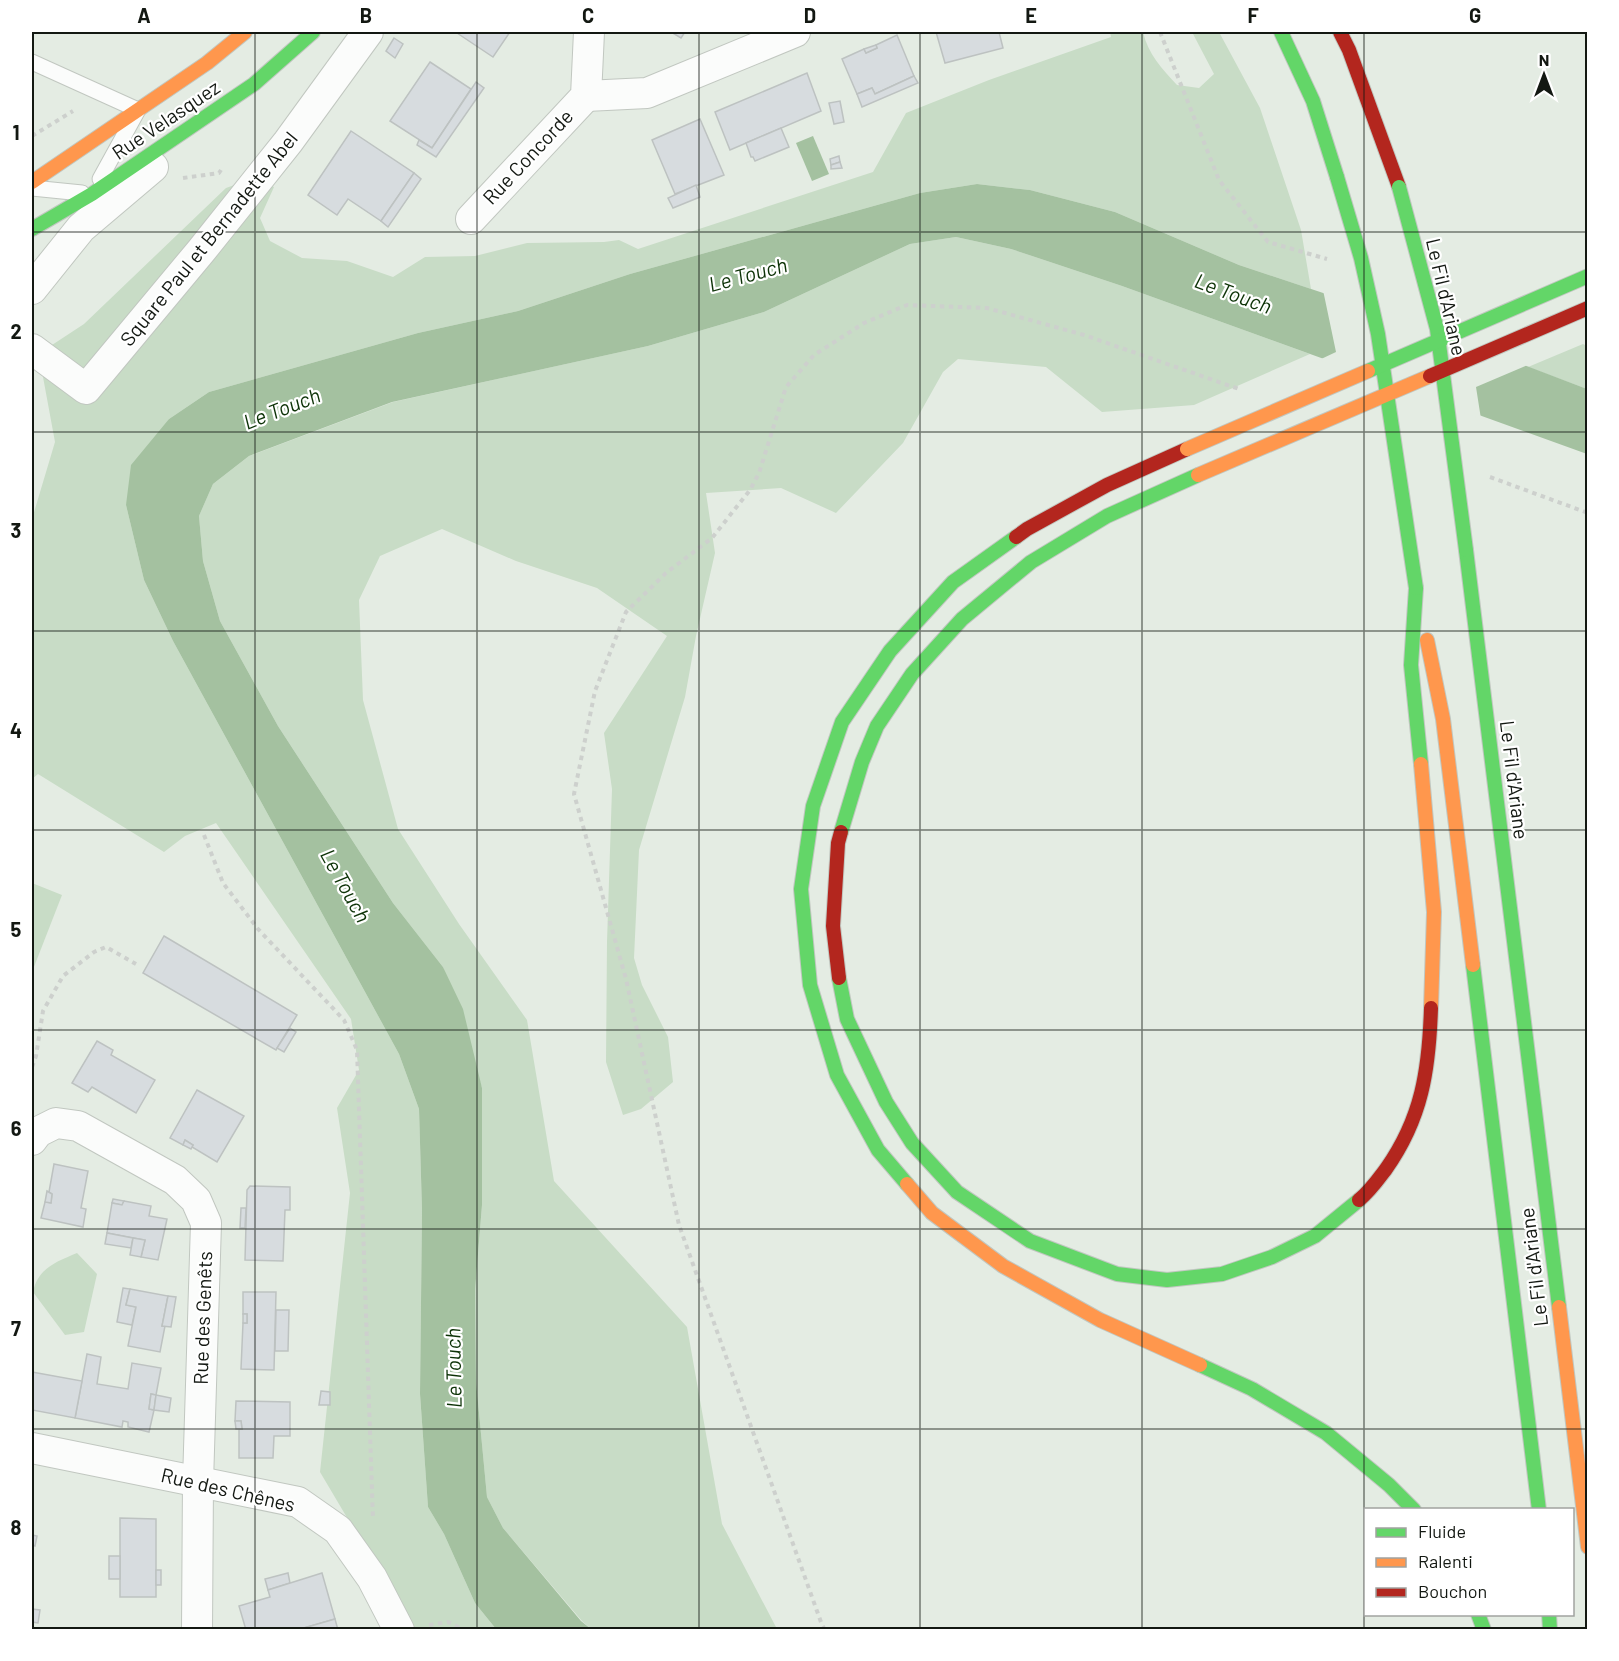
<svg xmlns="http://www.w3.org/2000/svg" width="1619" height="1661" font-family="Barlow,sans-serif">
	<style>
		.green { fill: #c8dcc6 }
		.water { fill: #a4c1a0 }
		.pier { fill: #e4ece3 }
		.building { fill: #d7dcdf; stroke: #bdc2c1; stroke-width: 1.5 }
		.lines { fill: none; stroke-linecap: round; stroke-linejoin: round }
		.lane-casing { stroke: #c1c7c0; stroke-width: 17 }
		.street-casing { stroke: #c1c7c0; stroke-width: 32 }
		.fast-casing { stroke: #c1c7c0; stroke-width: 16 }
		.slow-casing { stroke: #c1c7c0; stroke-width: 16 }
		.jam-casing { stroke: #c1c7c0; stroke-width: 16 }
		.path { stroke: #cdd0cd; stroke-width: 4; stroke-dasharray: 4.5 4.5; stroke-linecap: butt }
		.lane { stroke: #fbfcfb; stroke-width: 15 }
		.street { stroke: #fbfcfb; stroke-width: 30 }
		.fast { stroke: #63d668; stroke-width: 14 }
		.slow { stroke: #ff974d; stroke-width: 14 }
		.jam { stroke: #b3261e; stroke-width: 14 }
		.fast-bridge-casing { stroke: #c1c7c0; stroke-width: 16; stroke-linecap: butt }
		.slow-bridge-casing { stroke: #c1c7c0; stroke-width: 16; stroke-linecap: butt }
		.jam-bridge-casing { stroke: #c1c7c0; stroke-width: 16; stroke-linecap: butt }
		.fast-bridge { stroke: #63d668; stroke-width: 14 }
		.slow-bridge { stroke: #ff974d; stroke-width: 14 }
		.jam-bridge { stroke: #b3261e; stroke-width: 14 }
		.grid { fill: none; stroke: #131812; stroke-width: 1.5; stroke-opacity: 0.55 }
		.labels { text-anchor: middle; stroke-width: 4.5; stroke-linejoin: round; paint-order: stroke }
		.street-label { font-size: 20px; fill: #131812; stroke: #fff }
		.water-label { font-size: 21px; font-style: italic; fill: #0c3206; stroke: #fff }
		.neatline { fill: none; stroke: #131812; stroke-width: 2 }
		.grid-label { font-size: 20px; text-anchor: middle; font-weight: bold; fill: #131812 }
	</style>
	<rect width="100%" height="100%" fill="#e4ece3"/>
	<g class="green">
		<path d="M1110,32H1143C1148,54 1162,69 1177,85L1199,88L1214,74L1192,32H1219L1260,108L1301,230L1311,289L1239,265L1115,212L1030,190L977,184L920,193L630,274L518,311L418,333L209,392L169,419L126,505L144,580L173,641L399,1054L419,1109L422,1210L420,1394L428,1507L444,1534L475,1603L496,1629H413L320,1472L350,1193L337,1108L359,1070L351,1019L216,823L185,836L164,852L38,774L32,779V519L55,442L43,377L52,345L84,324L226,188L254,178L274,187L260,218L270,241L302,258L347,261L393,277L425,257L475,256L527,243L604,242L619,240L638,249L873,172L906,113L989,80L1111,37Z"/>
		<path d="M956,237L1011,249L1122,286L1310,354L1194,405L1102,412L1046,367L958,359L943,372L903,443L836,513L781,488L706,493L715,553L696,636L685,697L639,850L634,958L642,985L668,1037L673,1082L641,1109L623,1115L606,1062L607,942L612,789L604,733L667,636L597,588L516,561L442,529L380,556L359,600L363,700L398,829L459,924L527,1020L554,1181L687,1327L722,1524L777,1629H591L582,1621L503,1528L487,1497L476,1381L475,1291L482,1205V1088L443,967L393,903L278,726L220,621L203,561L199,516L213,484L249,456L393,402L648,346L764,312L910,244Z"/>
		<path d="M1583,344L1587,346V389L1528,367Z"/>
		<path d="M32,883L62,895L32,972Z"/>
		<path d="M77,1253L97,1274L84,1332L65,1335L33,1292C38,1268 56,1262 77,1253Z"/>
	</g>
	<g class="water">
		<path d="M813,136L829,174L812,181L796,143Z"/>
		<path d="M977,184L1030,190L1115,212L1239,265L1419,325L1587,389V454L1122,286L1011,249L956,237L910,244L764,312L648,346L392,402L249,456L213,484L199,516L203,561L220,621L278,726L393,903L443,967L463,1009L482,1088V1205L475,1291L476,1381L487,1497L503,1528L581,1621L591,1629H496L475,1603L444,1534L428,1507L420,1394L422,1210L419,1109L399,1054L173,641L144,580L126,505L131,465L169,419L209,392L418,333L518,311L630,274L920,193Z"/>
	</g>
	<path class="pier" d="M1323,290L1420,322L1530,364L1476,387L1481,419L1319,360L1336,352Z"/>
	<g class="building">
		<path d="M458,32H510L493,57L457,33Z"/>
		<path d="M671,32H685L681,38Z"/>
		<path d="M936,32H999L1003,48L945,63Z"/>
		<path d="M897,35L914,76L875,94L872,88L857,94L842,59L864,49L866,53L877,48L876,45Z"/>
		<path d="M394,38L403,44L395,58L386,51Z"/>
		<path d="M876,45L877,48L866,53L864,49Z"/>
		<path d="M430,62L471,89L432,148L390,121Z"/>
		<path d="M807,73L821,111L730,150L715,112Z"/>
		<path d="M914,76L918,83L862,107L857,94L872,88L875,94Z"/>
		<path d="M476,82L484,88L436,157L417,145L419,140L432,148Z"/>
		<path d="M840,101L844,122L834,124L829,103Z"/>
		<path d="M700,119L724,175L675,194L652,140Z"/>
		<path d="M781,128L789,147L755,161L753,157H751L746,143Z"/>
		<path d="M351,131L414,173L381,221L348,199L337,215L308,195Z"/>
		<path d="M839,156L840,162L831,165L830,159Z"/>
		<path d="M840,162L842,168L831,169V165Z"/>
		<path d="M414,173L421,179L388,227L381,221Z"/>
		<path d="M696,185L700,197L673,208L668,198Z"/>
		<path d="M164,936L297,1015L276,1050L143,973Z"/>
		<path d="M290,1028L296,1032L284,1052L277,1048Z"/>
		<path d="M97,1041L113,1050L111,1055L155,1080L136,1113L92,1087L88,1092L72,1083Z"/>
		<path d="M197,1090L244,1116L217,1162L192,1147L193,1145L185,1140L183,1145L170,1138Z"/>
		<path d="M185,1140L193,1145L191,1149L183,1145Z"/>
		<path d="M54,1164L88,1171L81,1208L86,1209L83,1227L41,1218L45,1202L51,1203L52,1194L49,1192Z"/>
		<path d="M250,1186L290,1187V1210H285L283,1261L245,1260L247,1190Z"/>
		<path d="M47,1191L52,1194L51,1203L45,1202Z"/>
		<path d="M113,1199L124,1201L122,1205L112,1203Z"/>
		<path d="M124,1201L151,1206L149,1216L167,1219L158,1260L141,1257L145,1240L107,1233L112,1203L122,1205Z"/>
		<path d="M241,1208H246L245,1228H240Z"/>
		<path d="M107,1233L133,1238L131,1248L105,1244Z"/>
		<path d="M133,1238L145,1240L141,1257L130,1255Z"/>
		<path d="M123,1288L130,1289L126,1305L136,1307L132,1325L117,1322Z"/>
		<path d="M130,1289L168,1296L162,1326H165L160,1352L128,1346L136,1307L126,1305Z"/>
		<path d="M243,1292H276L274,1370L241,1369L243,1323H247V1314H243Z"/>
		<path d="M168,1296L176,1297L171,1327L162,1326Z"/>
		<path d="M276,1310H289L288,1351H275Z"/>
		<rect x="243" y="1314" width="4" height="9"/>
		<path d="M87,1354L101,1357L97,1384L128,1389L132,1363L161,1368L156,1395L151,1394L149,1409L154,1410L149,1432L128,1427V1422L123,1421L122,1427L75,1418Z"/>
		<path d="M32,1372L82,1381L75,1418L32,1410Z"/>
		<path d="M321,1391L330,1392V1405H319Z"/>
		<path d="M151,1394L156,1395L154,1410L149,1409Z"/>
		<path d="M156,1395L171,1398L169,1412L154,1410Z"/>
		<path d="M236,1401L290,1402V1436H274L273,1458H239V1429H242L241,1421H235Z"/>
		<path d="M235,1421H241L242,1429H236Z"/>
		<path d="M120,1518L156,1519V1597H120Z"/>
		<path d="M32,1535L37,1536L35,1546L32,1545Z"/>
		<rect x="109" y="1556" width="11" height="23"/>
		<rect x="156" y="1570" width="5" height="15"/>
		<path d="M288,1573L290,1583L268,1590L265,1579Z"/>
		<path d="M322,1573L335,1619L297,1630H246L239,1606L270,1597L268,1590Z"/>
		<path d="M32,1609L40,1610L38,1623L32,1622Z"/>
		<path d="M335,1619L338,1630H297Z"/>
		<rect x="112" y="1628" width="49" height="2"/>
	</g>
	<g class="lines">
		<defs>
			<g id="lane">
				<path d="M32,62L138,110L100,179"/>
				<path d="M32,188L82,193"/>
			</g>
			<g id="street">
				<path d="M586,96L647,93L795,32"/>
				<path d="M471,219L586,96L589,32"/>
				<path d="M32,289L81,228L153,167"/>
				<path d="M32,349L86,389L201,251L288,142L368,32"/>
				<path d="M32,1140L38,1132L56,1123L78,1126L175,1180L196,1200L206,1223L198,1482L197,1630"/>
				<path d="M32,1448L298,1502L338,1530L372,1578L399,1630"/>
			</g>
			<g id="fast">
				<path d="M1281,32L1313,101L1337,177"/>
				<path d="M32,229L92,194L254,84L313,32"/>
				<path d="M1466,550L1559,1307"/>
				<path d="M1416,588L1411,665L1421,764"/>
				<path d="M841,832L862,762L877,726L912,674L962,619L1031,562L1107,516L1198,475"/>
				<path d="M1473,965L1539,1510"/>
				<path d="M839,978L847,1019L886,1102L912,1143L957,1192L1030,1241L1117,1274L1167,1280L1222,1274L1272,1257L1315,1236L1359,1200"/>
				<path d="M907,1184L878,1150L837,1075L810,985L801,889L813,806L842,722L890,651L953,582L1016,537"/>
				<path d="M1200,1365L1252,1389L1326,1433L1389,1485L1414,1510"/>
				<path d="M1478,1614L1484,1630"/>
				<path d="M1549,1614L1550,1630"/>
			</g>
			<g id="slow">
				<path d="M32,182L207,63L245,32"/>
				<path d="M1427,640L1443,719L1473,965"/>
				<path d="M1421,764L1434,912L1431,1008"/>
				<path d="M907,1184L932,1213L1003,1266L1100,1320L1200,1365"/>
				<path d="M1559,1307L1588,1547"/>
			</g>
			<g id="jam">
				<path d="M1340,32L1349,50L1399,187"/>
				<path d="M1016,537L1027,529L1107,485L1187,449"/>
				<path d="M839,978L833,926L838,843L841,832"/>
				<path d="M1359,1200C1370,1191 1377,1181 1386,1169C1422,1118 1429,1070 1431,1008"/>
			</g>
		</defs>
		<use href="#lane" class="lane-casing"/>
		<use href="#street" class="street-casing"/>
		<use href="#fast" class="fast-casing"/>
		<use href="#slow" class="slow-casing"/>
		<use href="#jam" class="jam-casing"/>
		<g class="path">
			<path d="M1160,32L1219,180L1268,242L1327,259"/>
			<path d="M32,136L73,111"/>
			<path d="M183,178L219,173L221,170"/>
			<path d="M1490,477L1588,513"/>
			<path d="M204,835L223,883L258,929L344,1020L357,1050L373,1520"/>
			<path d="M32,1067L36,1056L43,1011L63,976L94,952L106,947L136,964"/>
			<path d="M429,1625L448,1622L465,1630"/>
			<path d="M825,1630L822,1625L679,1225L626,979L574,794L595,691L626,612L666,573L712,538L750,490L759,473L786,387L814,355L864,323L907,305L987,308L1084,335L1239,389"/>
		</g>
		<use href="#lane" class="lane"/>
		<use href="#street" class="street"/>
		<use href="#fast" class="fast"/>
		<use href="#slow" class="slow"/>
		<use href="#jam" class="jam"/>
		<defs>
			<g id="fast-bridge">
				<path d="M1337,177L1361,258L1378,334L1416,588"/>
				<path d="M1399,187L1437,329L1466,550"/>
				<path d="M1368,371L1588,276"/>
			</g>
			<g id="slow-bridge">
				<path d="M1187,449L1368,371"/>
				<path d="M1198,475L1430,376"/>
			</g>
			<path id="jam-bridge" d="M1430,376L1588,308"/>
		</defs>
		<use href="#fast-bridge" class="fast-bridge-casing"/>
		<use href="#slow-bridge" class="slow-bridge-casing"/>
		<use href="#jam-bridge" class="jam-bridge-casing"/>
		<use href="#fast-bridge" class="fast-bridge"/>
		<use href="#slow-bridge" class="slow-bridge"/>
		<use href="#jam-bridge" class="jam-bridge"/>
	</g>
	<path class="grid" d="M255,32V1630M477,32V1630M699,32V1630M920,32V1630M1142,32V1630M1364,32V1630M32,232H1588M32,432H1588M32,631H1588M32,830H1588M32,1030H1588M32,1229H1588M32,1429H1588"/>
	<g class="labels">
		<g class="street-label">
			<text transform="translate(166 120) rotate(-34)" y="7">Rue Velasquez</text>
			<text transform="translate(528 157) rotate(-47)" y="7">Rue Concorde</text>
			<text transform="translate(209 239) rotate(-51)" y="7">Square Paul et Bernadette Abel</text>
			<text transform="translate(1446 297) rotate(77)" y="7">Le Fil d'Ariane</text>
			<text transform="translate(1514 780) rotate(83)" y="7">Le Fil d'Ariane</text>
			<text transform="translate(1534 1267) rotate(-97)" y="7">Le Fil d'Ariane</text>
			<text transform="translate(203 1318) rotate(-88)" y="7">Rue des Genêts</text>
			<text transform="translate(228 1490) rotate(13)" y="7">Rue des Chênes</text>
		</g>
		<g class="water-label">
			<text transform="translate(748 275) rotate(-15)" y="7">Le Touch</text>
			<text transform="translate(1233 294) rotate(20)" y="7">Le Touch</text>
			<text transform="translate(282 409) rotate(-21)" y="7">Le Touch</text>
			<text transform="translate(345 886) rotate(61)" y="7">Le Touch</text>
			<text transform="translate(454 1368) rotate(-91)" y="7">Le Touch</text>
		</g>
	</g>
	<rect width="1619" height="1661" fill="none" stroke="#ffffff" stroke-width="66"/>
	<rect x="1364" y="1508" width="210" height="108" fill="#ffffff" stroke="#a1a3a0" stroke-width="1.5"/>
	<rect x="1376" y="1528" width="30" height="9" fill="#63d668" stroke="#a1a3a0" stroke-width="1.5"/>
	<text x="1418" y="1538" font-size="18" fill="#131812">Fluide</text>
	<rect x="1376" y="1558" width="30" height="9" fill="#ff974d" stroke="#a1a3a0" stroke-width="1.5"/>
	<text x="1418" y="1568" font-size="18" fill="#131812">Ralenti</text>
	<rect x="1376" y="1588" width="30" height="9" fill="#b3261e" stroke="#a1a3a0" stroke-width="1.5"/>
	<text x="1418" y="1598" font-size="18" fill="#131812">Bouchon</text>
	<g transform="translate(1544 75)" stroke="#ffffff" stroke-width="4.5" paint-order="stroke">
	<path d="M0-4.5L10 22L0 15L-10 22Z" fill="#131812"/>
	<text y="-9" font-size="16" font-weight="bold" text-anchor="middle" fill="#131812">N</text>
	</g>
	<rect x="33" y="33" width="1553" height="1595" class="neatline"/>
	<g class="grid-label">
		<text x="144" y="23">A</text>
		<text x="366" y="23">B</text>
		<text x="588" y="23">C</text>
		<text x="810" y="23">D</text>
		<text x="1031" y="23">E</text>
		<text x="1253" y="23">F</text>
		<text x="1475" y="23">G</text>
		<text x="16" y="140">1</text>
		<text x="16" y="339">2</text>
		<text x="16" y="538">3</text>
		<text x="16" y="738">4</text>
		<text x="16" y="937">5</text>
		<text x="16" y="1136">6</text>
		<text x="16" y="1336">7</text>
		<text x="16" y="1535">8</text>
	</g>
</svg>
